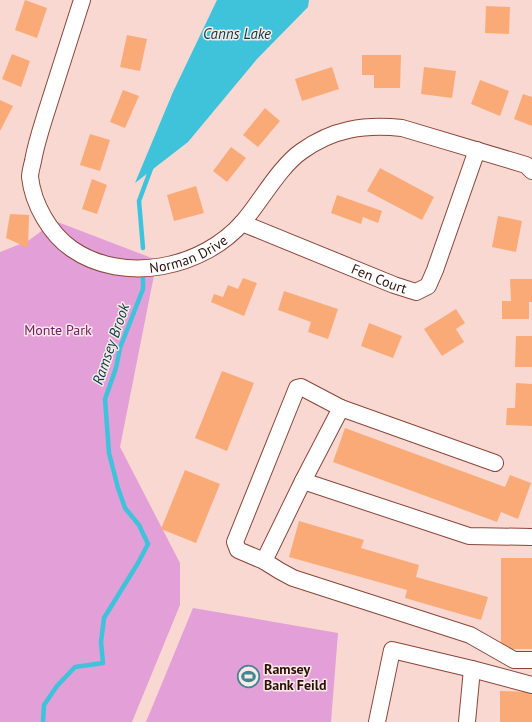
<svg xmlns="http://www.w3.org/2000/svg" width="532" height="722" font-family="'PT Sans',sans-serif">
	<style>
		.green { fill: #e29fd8 }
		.water { fill: #3ec3db }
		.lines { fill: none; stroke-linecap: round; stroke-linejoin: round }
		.stream { stroke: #3ec3db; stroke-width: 4.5 }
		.building { fill: #faaa77 }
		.minor-casing { stroke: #8a4639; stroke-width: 18 }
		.minor { stroke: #fff; stroke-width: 16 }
		.labels { text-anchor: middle; stroke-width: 3; stroke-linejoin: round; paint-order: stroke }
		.street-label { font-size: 14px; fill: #2b100a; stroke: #fae9e6 }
		.park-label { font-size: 14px; fill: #74216b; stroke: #fae9e6 }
		.poi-label { font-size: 14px; font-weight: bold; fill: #2b100a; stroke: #fae9e6; text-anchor: start }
		.water-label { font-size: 15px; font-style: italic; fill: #003d47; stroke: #fae9e6 }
	</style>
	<rect width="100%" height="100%" fill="#f9d8d1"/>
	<g class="green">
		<path d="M55,221L157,260L120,447L180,563V605L132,722H0V252L28,241Z"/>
		<path d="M193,608L338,633L331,722H146Z"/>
	</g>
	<path class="water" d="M217,0H309L308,7L257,59L188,142L135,183L173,92Z"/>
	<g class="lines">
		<g class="stream">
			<path d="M143,248L139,201L152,166"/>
			<path d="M43,722L44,705L57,686L75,667L103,663L101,642L104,618L138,563L148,544L139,525L125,508L118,488L109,453L105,399L116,368L120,348L143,289V276"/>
		</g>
	</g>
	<g class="building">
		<path d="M25,0L47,8L37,38L15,30Z"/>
		<path d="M486,6L510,7L509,34L485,33Z"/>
		<path d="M127,35L147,39L140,71L120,67Z"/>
		<path d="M12,54L30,61L21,87L2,79Z"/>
		<path d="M362,55H401L400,88H374V75H362Z"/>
		<path d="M332,67L339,89L302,101L295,79Z"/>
		<path d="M424,67L456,71L452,98L421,94Z"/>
		<path d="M480,80L509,91L500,116L471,104Z"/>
		<path d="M123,90L139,96L125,128L110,122Z"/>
		<path d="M523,94L532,97V126L514,119Z"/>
		<path d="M0,100L13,106L0,131Z"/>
		<path d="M265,108L280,121L258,147L243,135Z"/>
		<path d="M90,134L110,140L100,171L80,165Z"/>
		<path d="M231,147L246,158L227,182L213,171Z"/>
		<path d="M380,168L434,197L422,220L367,191Z"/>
		<path d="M92,179L107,185L97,214L82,209Z"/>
		<path d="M196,186L204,213L174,221L167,195Z"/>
		<path d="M337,195L382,211L378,223L363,217L361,224L331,213Z"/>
		<path d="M10,214L29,215L28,248L6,238Z"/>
		<path d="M498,216L522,221L516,252L492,247Z"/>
		<path d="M243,278L257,283L244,316L211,302L214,294L223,297L228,285L238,289Z"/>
		<path d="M510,279H532V302H529V319H502V301H511Z"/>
		<path d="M284,291L338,309L328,339L308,332L311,322L278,310Z"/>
		<path d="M456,309L465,323L456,329L464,342L442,356L424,329Z"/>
		<path d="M369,323L402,336L393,358L361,346Z"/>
		<path d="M516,336H532V367H515Z"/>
		<path d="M222,371L254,383L227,451L195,438Z"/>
		<path d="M516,383L532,384V426L506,425L507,408H515Z"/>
		<path d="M345,428L505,487L510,475L531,483L518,519L501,512L497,522L333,462Z"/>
		<path d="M185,470L220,484L196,543L161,529Z"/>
		<path d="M299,521L364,540L361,548L419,565L416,577L488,597L481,620L405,598L407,590L289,557Z"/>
		<rect x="501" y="558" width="31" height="91"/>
		<path d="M500,691L532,692V722H500Z"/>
	</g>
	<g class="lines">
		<defs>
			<g id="minor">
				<path id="s1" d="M82,0C70,38 58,75 46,113C41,129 36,144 33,161C32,166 30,172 30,177C33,204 50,234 72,249C124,285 203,268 243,222C261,201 280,166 302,151C333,129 364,124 402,128L526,165L532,171"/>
				<path id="s2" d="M242,223L394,285L416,292L428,286L435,270L477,150"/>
				<path d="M341,408L301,387L297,388L235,542L238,550L264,561L280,571L293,578L470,635L514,660H532"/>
				<path d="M303,481L469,536L532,537"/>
				<path d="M264,561L303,481L341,408L495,463"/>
				<path d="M377,722L392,650L472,669"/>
				<path d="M467,722L472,669L532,685"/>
			</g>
		</defs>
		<use href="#minor" class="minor-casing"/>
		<use href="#minor" class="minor"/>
	</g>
	<defs>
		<symbol id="stadium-ring" viewBox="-11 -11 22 22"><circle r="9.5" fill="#fae9e6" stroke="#418693" stroke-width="1.5"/><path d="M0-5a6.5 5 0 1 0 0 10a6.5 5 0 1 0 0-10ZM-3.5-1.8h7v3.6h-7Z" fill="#418693"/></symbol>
	</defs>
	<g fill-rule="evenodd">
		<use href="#stadium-ring" x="236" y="664" width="25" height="25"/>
	</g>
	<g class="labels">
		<g class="street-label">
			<text dy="5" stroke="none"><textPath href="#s1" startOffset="393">Norman Drive</textPath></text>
			<text dy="5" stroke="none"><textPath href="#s2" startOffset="148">Fen Court</textPath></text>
		</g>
		<g class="park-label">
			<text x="58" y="335">Monte Park</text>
		</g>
		<g class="poi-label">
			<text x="264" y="674">Ramsey<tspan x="264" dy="16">Bank Feild</tspan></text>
		</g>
		<g class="water-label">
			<text x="237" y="39">Canns Lake</text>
			<text transform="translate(111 344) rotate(-71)" y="5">Ramsey Brook</text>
		</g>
	</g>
</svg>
